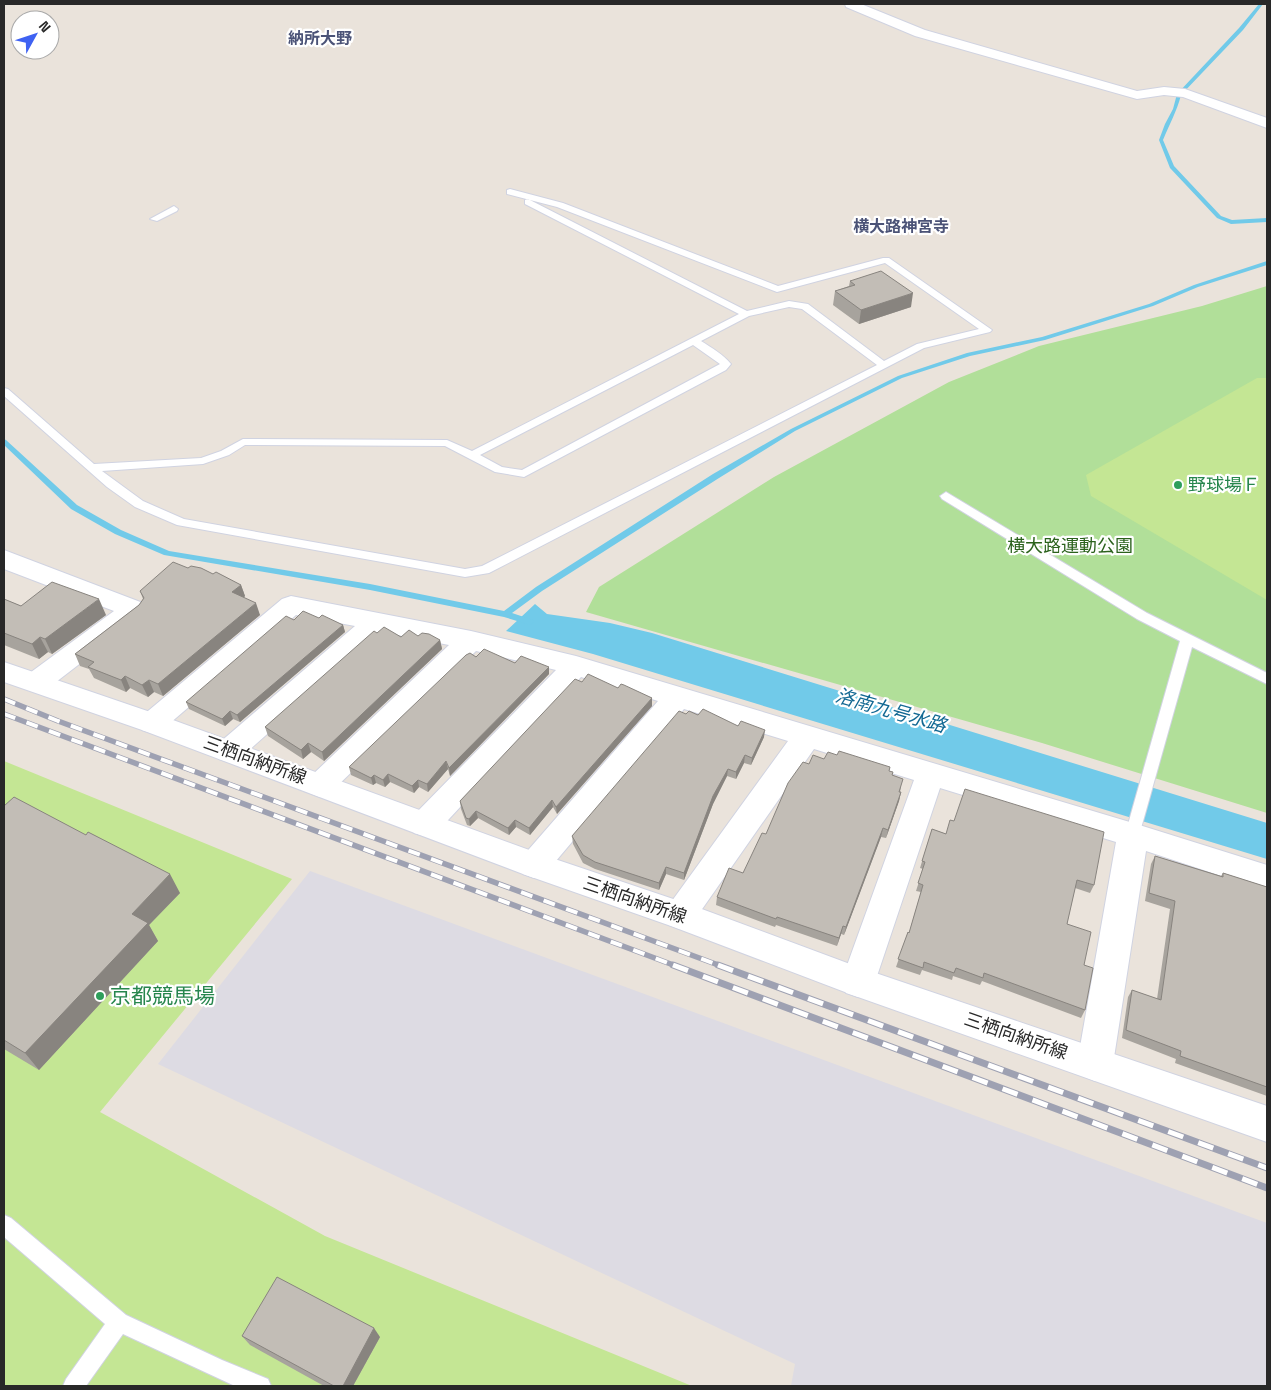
<svg xmlns="http://www.w3.org/2000/svg" width="1271" height="1390" font-family="'Space Grotesk','Noto Sans JP',sans-serif">
	<style>
		.industrial { fill: #dddbe3 }
		.green { fill: #b1df99 }
		.pitch { fill: #c4e694 }
		.water { fill: #71cae9 }
		.lines { fill: none; stroke-linecap: round; stroke-linejoin: round }
		.stream { fill: #71cae9; fill-rule: evenodd }
		.service-casing { stroke: #d0d3e1; stroke-width: 2 }
		.minor-casing { stroke: #d0d3e1; stroke-width: 2 }
		.secondary-casing { stroke: #d0d3e1; stroke-width: 2 }
		.service { fill: #fff; fill-rule: evenodd }
		.minor { fill: #fff; fill-rule: evenodd }
		.secondary { fill: #fff; fill-rule: evenodd }
		.rail-far1-casing { stroke: #9ea1b2; stroke-width: 5.5 }
		.rail-casing { stroke: #9ea1b2; stroke-width: 7 }
		.rail-far1 { stroke: #fff; stroke-width: 4; stroke-dasharray: 12; stroke-linecap: butt }
		.rail { stroke: #fff; stroke-width: 5; stroke-dasharray: 16; stroke-linecap: butt }
		.wall { fill: #a7a39d }
		.shaded-wall { fill: #88847f }
		.building { fill: #c2bdb6; stroke: #88847f }
		.leisure-dot { fill: #2e9e5b; stroke: #fff; stroke-width: 2 }
		.labels { text-anchor: middle; stroke-width: 4.5; stroke-linejoin: round; paint-order: stroke }
		.far-neighbourhood-label { font-size: 16px; font-weight: bold; fill: #4b5377; stroke: #fff }
		.leisure-label { font-size: 18px; fill: #27864d; stroke: #fff; text-anchor: start }
		.park-label { font-size: 18px; fill: #2b621c; stroke: #fff }
		.street-label { font-size: 18px; fill: #282828; stroke: #fff }
		.water-label { font-size: 19px; font-style: italic; fill: #126893; stroke: #fff }
		.near-leisure-label { font-size: 21px; fill: #27864d; stroke: #fff; text-anchor: start }
	</style>
	<rect width="100%" height="100%" fill="#eae3db"/>
	<path class="industrial" d="M310,871L1267,1223V1386H791L795,1364L158,1064Z"/>
	<path class="green" d="M1267,286V813L1042,743L586,612L599,587L774,477L949,382L1039,346L1202,306Z"/>
	<g class="pitch">
		<path d="M1257,378H1267V600L1091,496L1086,475Z"/>
		<path d="M4,761L292,879L100,1112L325,1236L692,1386H4Z"/>
	</g>
	<path class="water" d="M535,604L547,614L610,623L652,633L1267,823V859L593,654L506,631Z"/>
	<g class="lines">
		<g class="stream">
			<path d="M1259,4H1263L1243,30L1181,95C1177,111 1169,125 1163,140L1174,166L1221,216L1232,220L1267,218V222L1231,224L1217,218L1170,168L1159,140L1165,124L1173,109L1177,94L1239,28Z"/>
			<path d="M1267,261V265L1198,287L1153,306L1045,340L970,356L902,378L795,431L719,478L542,591L512,613L533,620L534,622L530,625L504,617L370,590L164,555L115,534L71,509L4,445V439L6,440L77,505L121,530L169,551L370,584L504,611L536,587L713,474L791,429L898,376L967,353L1042,337L1149,304L1194,285Z"/>
		</g>
		<defs>
			<g id="service">
				<path d="M510,189L563,203L778,286L883,258H889L992,330L990,332L924,348L489,573L465,577L177,525L135,507L107,487L4,396V388L8,389L94,464L201,458L221,451L243,439L447,440L472,451L739,314L525,204V200L528,199L747,311L789,301L808,304L884,361L917,344L979,329L885,263L777,292L557,207L507,194V190ZM789,307L802,309L877,365L482,566L465,569L184,519L143,501L102,471L203,464L229,455L245,445L445,446L495,472L524,477L726,370L731,364C723,354 712,348 701,341L749,316ZM693,345L720,364L522,470L502,467L480,455Z"/>
				<path d="M174,206L178,209L177,211L157,221L150,219Z"/>
				<path d="M946,492L1147,613L1267,673V684L1192,647L1138,839L1133,841L1128,839L1125,835L1180,641L1137,619L942,499L940,496Z"/>
				<path d="M4,1215L11,1218L126,1315L222,1360L268,1379L271,1386H235L123,1334L86,1386H63L66,1379L105,1324L4,1237Z"/>
			</g>
			<g id="minor">
				<path d="M845,4H861L925,30L1137,91L1164,87L1185,89L1267,118V128L1183,97L1164,95L1137,99L915,36L846,7Z"/>
				<path d="M4,550L143,603L147,609L143,615L47,689L37,692L27,689L23,682L27,675L114,611L4,569Z"/>
				<path d="M291,596L471,631L576,656L1133,823L1267,865V891L1146,851L1113,1064L1107,1076L1095,1081L1083,1076L1077,1064L1116,842L940,788L875,982L870,993L858,997L846,993L841,982L914,780L814,749L691,925L680,929L669,925L664,915L669,905L788,741L684,709L545,874L534,878L523,874L518,865L523,856L658,701L581,677L436,833L425,836L414,833L410,824L414,815L556,670L476,651L330,793L320,797L310,793L305,785L310,777L449,645L382,632L239,759L229,762L219,759L215,751L219,743L355,626L296,615L162,730L152,733L142,730L138,723L142,716L282,599Z"/>
			</g>
			<path id="secondary" d="M4,662L162,716L543,855L691,905L858,967L1267,1106V1142L858,997L671,926L523,874L142,730L4,682Z"/>
		</defs>
		<use href="#service" class="service-casing"/>
		<use href="#minor" class="minor-casing"/>
		<use href="#secondary" class="secondary-casing"/>
		<use href="#service" class="service"/>
		<use href="#minor" class="minor"/>
		<use href="#secondary" class="secondary"/>
		<defs>
			<g id="rail-far1">
				<path d="M4,699L58,721L721,966"/>
				<path d="M4,714L676,966"/>
			</g>
			<g id="rail">
				<path d="M673,965L1267,1188"/>
				<path d="M718,965L1267,1168"/>
			</g>
		</defs>
		<use href="#rail-far1" class="rail-far1-casing"/>
		<use href="#rail" class="rail-casing"/>
		<use href="#rail-far1" class="rail-far1"/>
		<use href="#rail" class="rail"/>
	</g>
	<g class="wall">
		<path d="M850,281L911,307L859,324L833,305L835,291L849,286Z"/>
		<path d="M188,568L213,574L241,585L245,596L244,598L260,615L163,696L154,692L148,697L130,688L126,692L94,678L89,669L80,666L75,654L139,605L143,599L140,591Z"/>
		<path d="M4,599L21,606L106,615L52,654L48,652L39,659L4,645Z"/>
		<path d="M319,618L343,625L345,632L240,722L233,719L225,726L189,709L186,702L294,620Z"/>
		<path d="M377,633L401,637L418,636L440,640L442,649L324,761L311,752L303,759L268,736L265,727Z"/>
		<path d="M476,657L515,663L549,667V674L450,776L448,769L428,792L419,787L414,793L390,782L385,787L376,783L373,785L351,775L349,767Z"/>
		<path d="M582,682L618,688L652,698V706L557,814L553,807L530,835L516,827L509,835L478,818L470,826L467,825L461,809L460,801Z"/>
		<path d="M686,714L698,715L764,737L751,765L744,763L736,779L727,776L713,804L684,880L666,874L659,890L595,869L583,863L573,844L572,836Z"/>
		<path d="M824,759L889,771L901,787L900,792H901L899,801L886,838L881,837L844,935L841,934L837,946L776,925L775,927L716,905L717,897L743,873L809,764Z"/>
		<path d="M4,806L180,893L149,925L158,941L39,1070L4,1049Z"/>
		<path d="M932,829L1094,885L1090,893L1075,888L1067,924L1084,965L1085,1010L1081,1018L982,981L980,985L953,976L952,980L922,970L920,975L896,967L908,932L909,933L921,892L916,891L923,869L920,868Z"/>
		<path d="M1155,856L1221,876L1223,873L1267,887V1096L1175,1063L1176,1059L1122,1038L1128,997L1132,990L1157,999L1170,909L1145,901L1151,864Z"/>
		<path d="M242,1336L380,1337L353,1386H324L250,1345Z"/>
	</g>
	<g class="shaded-wall">
		<path d="M913,293L911,307L859,324L861,310Z"/>
		<path d="M241,585L245,596L236,604L232,592Z"/>
		<path d="M99,599L106,615L52,654L45,639Z"/>
		<path d="M256,603L260,615L163,696L158,684Z"/>
		<path d="M343,625L345,632L240,722L237,715Z"/>
		<path d="M40,637L48,652L39,659L32,644Z"/>
		<path d="M440,640L442,649L324,761L322,752Z"/>
		<path d="M549,667V674L450,776L449,768Z"/>
		<path d="M125,676L130,688L126,692L121,680Z"/>
		<path d="M149,680L154,692L148,697L142,685Z"/>
		<path d="M652,698V706L557,814L556,807Z"/>
		<path d="M230,711L233,719L225,726L222,719Z"/>
		<path d="M765,730L764,737L751,765L752,758Z"/>
		<path d="M308,743L311,752L303,759L301,750Z"/>
		<path d="M745,755L744,763L736,779V772Z"/>
		<path d="M446,761L448,769L428,792L427,784Z"/>
		<path d="M728,769L727,776L713,804L684,880V873L713,796Z"/>
		<path d="M388,774L390,782L385,787L383,780Z"/>
		<path d="M374,775L376,783L373,785L371,778Z"/>
		<path d="M418,780L419,787L414,793L412,786Z"/>
		<path d="M901,792L899,801L886,838L888,830Z"/>
		<path d="M552,800L553,807L530,835L529,828Z"/>
		<path d="M476,811L478,818L470,826L469,819Z"/>
		<path d="M515,820L516,827L509,835L508,828Z"/>
		<path d="M883,828L881,837L844,935L846,927Z"/>
		<path d="M666,867V874L659,890V883Z"/>
		<path d="M170,874L180,893L149,925L158,941L39,1070L25,1053L132,914Z"/>
		<path d="M843,926L841,934L837,946L839,938Z"/>
		<path d="M374,1328L380,1337L353,1386H343Z"/>
	</g>
	<g class="building">
		<path d="M881,271L913,293L861,310L835,291L855,285L850,281Z"/>
		<path d="M173,562L188,568L191,566L201,568L213,574L216,572L241,585L232,592L256,603L158,684L149,680L142,685L125,676L121,680L88,667L94,662L75,654L139,605L144,598L140,591Z"/>
		<path d="M52,582L99,599L45,639L40,637L32,644L4,633V599L21,606Z"/>
		<path d="M303,611L319,618L322,615L343,625L237,715L230,711L222,719L186,702L286,616L294,620Z"/>
		<path d="M384,627L401,637L409,630L418,636L422,633L429,634L440,640L322,752L308,743L301,750L265,727L374,631L377,633Z"/>
		<path d="M484,649L515,663L521,656L549,667L449,768L446,761L427,784L418,780L412,786L388,774L383,780L374,775L371,778L349,767L466,655L470,653L476,657Z"/>
		<path d="M588,674L618,688L621,684L624,685L652,698L556,807L552,800L529,828L515,820L508,828L476,811L469,819L466,818L460,801L575,679L582,682Z"/>
		<path d="M703,709L738,726L741,721L765,730L752,758L745,755L736,772L728,769L713,796L684,873L666,867L659,883L595,862L583,855L572,836L679,711L686,714L689,711L698,715Z"/>
		<path d="M839,751L890,767L889,771L893,772L892,775L903,779L899,792H901L888,830L883,828L846,927L843,926L839,938L777,917L776,919L717,897L729,868L743,873L762,833L766,834L788,783L803,762L809,764L813,755L824,759L828,752L837,755Z"/>
		<path d="M965,789L1104,832L1094,885L1077,880L1067,924L1091,932L1084,965L1093,968L1085,1010L984,973L983,978L956,968L954,973L924,962L923,968L898,959L908,932L909,933L923,885L918,883L925,862L922,861L932,829L946,834L950,820L954,821Z"/>
		<path d="M14,797L86,835L88,832L170,874L132,914L148,923L25,1053L4,1040V806Z"/>
		<path d="M1155,856L1223,877V873L1267,887V1087L1180,1056L1181,1051L1126,1030L1132,990L1161,1000L1175,901L1149,893Z"/>
		<path d="M277,1277L374,1328L343,1386H334L242,1336Z"/>
	</g>
	<g class="leisure-dot">
		<circle cx="1178" cy="485" r="5"/>
		<circle cx="100" cy="996" r="5"/>
	</g>
	<g class="labels">
		<g class="far-neighbourhood-label">
			<text x="320" y="44">納所大野</text>
			<text x="901" y="232">横大路神宮寺</text>
		</g>
		<g class="leisure-label">
			<text x="1188" y="491">野球場Ｆ</text>
		</g>
		<g class="park-label">
			<text x="1070" y="552">横大路運動公園</text>
		</g>
		<g class="street-label">
			<text transform="translate(255 760) rotate(20)" y="6">三栖向納所線</text>
			<text transform="translate(635 900) rotate(19)" y="6">三栖向納所線</text>
			<text transform="translate(1016 1036) rotate(19)" y="6">三栖向納所線</text>
		</g>
		<g class="water-label">
			<text transform="translate(891 710) rotate(16)" y="7">洛南九号水路</text>
		</g>
		<g class="near-leisure-label">
			<text x="110" y="1003">京都競馬場</text>
		</g>
	</g>
	<rect width="1271" height="1390" fill="none" stroke="#282828" stroke-width="10"/>
	<g transform="translate(35 35) rotate(50)"><circle r="24" fill="#ffffff" stroke="#a9a9a9"/>
	<path d="M0-4L9 19L0 12L-9 19Z" fill="#3f62f2"/>
	<text y="-8" font-size="14" font-weight="bold" text-anchor="middle" fill="#282828">N</text>
	</g>
</svg>
